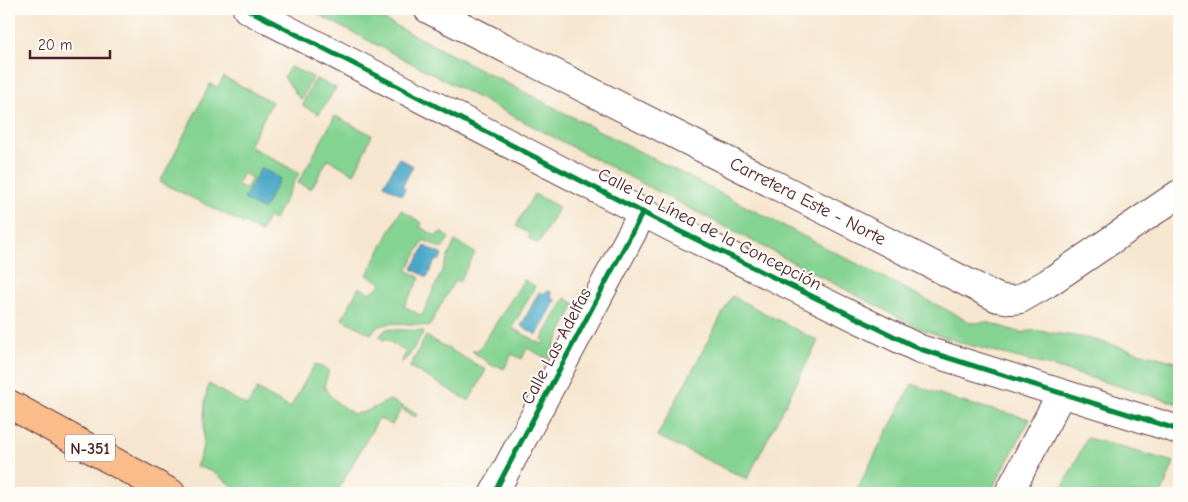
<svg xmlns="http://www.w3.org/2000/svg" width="1188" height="502" font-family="'Comic Neue',sans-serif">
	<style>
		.green { fill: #84d392; stroke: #67795e; fill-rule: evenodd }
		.water { fill: #49a8c8; stroke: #4a647a }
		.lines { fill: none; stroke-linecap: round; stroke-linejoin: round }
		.minor-casing { stroke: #643d44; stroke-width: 30 }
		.highway-casing { stroke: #643d44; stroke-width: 30 }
		.minor { stroke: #fff; stroke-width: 28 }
		.highway { stroke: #fabc8b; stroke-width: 28 }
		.cycleway-casing { stroke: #fdfcf7; stroke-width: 8 }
		.cycleway { stroke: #00873e; stroke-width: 5 }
		.labels { text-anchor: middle; stroke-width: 4; stroke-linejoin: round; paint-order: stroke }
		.shield { fill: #fdfcf7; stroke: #806168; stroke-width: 1 }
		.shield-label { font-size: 16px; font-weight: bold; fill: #4a1f2b }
		.street-label { font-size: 18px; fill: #4a1f2b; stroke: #fdfcf7 }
	</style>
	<rect width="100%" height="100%" fill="#fdfcf7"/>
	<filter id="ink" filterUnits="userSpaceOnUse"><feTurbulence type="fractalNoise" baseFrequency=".02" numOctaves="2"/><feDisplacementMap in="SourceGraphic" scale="10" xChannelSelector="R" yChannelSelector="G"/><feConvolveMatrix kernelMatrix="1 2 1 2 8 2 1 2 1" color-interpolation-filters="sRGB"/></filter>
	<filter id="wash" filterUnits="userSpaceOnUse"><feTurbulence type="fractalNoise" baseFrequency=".0096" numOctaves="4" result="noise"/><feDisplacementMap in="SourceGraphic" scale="20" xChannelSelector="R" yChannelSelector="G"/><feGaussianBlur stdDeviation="1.12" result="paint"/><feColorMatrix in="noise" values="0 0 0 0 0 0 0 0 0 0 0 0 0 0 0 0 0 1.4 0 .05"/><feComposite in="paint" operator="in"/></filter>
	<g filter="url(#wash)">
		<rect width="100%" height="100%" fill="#f6e6cf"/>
		<g class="green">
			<path d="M308,9H363L972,323L987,322L1022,333L1033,330L1087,338L1179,363V404L1054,367L965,344L921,329Z"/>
			<path d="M290,67L313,77L302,98L300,99L284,77Z"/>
			<path d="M224,77L272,102L249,146L299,173L274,220L268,217L261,232L160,182L210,84L218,87ZM243,173L252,178L246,189L237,184Z"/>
			<path d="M316,79L336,88L319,114L303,106L305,98Z"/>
			<path d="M335,116L372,135L354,174L328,159L311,189L298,183Z"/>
			<path d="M534,194L559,207L538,244L528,238L530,234L516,226Z"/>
			<path d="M401,210L422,223L420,227L436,236L441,232L449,238L442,249L424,240L407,270L420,278L404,306L422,316L455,241L475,253L459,282L455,280L429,326C412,325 381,317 371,334L342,319L359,287L370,293L380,286L381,282L367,275Z"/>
			<path d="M524,280L535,286L512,328L542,344L545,343L542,339L565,298L575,304L548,359L527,348L522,359L512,354L504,369L496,365L494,367L472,351H478Z"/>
			<path d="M732,296L818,341L747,479L657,436Z"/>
			<path d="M386,329L424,331L409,356L401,363L406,352L386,339L383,340L379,337Z"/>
			<path d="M426,336L486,370L469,401L410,367Z"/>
			<path d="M315,364L329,371L324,386C330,399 342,407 354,414L365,412L390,400L417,414L415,417L401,409L392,425L379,418L336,493H242L213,472L196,466C210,441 199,413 209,384L247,406L257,389L290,408Z"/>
			<path d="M912,384L962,402L1030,419L990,493H855Z"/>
			<path d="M1087,438L1174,462L1162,493H1060Z"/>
		</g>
		<g class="water">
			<path d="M399,158L413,166L402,187L405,188L402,195L384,185Z"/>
			<path d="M261,168L280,178L263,210L244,199Z"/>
			<path d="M425,246L442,255L439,261L436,259L427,277L412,269Z"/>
			<path d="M547,291L551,292L552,299L556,300L537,335L521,326L539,292L543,294Z"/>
		</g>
	</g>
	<g filter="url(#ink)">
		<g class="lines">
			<defs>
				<g id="minor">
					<path d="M247,9L675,229L920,349L1179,430"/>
					<path d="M428,9L998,298L1011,300L1020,299L1048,283L1179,194"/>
					<path d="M494,493L643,212"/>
					<path d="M1009,493L1061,394"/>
				</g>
				<path id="highway" d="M9,404L171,493"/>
			</defs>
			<use href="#minor" class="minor-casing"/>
			<use href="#highway" class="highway-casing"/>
			<use href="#minor" class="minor"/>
			<use href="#highway" class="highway"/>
			<defs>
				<g id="cycleway">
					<path d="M247,9L675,229L920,349L1179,430"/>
					<path d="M494,493L643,212"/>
				</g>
			</defs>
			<use href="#cycleway" class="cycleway-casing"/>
			<use href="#cycleway" class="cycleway"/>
		</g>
	</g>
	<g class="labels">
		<rect class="shield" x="65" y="434.5" width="50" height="27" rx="4"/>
		<g class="shield-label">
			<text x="90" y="454">N-351</text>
		</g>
		<g class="street-label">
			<text transform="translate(808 201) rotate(27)" y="6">Carretera Este - Norte</text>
			<text transform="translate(710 229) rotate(27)" y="6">Calle La Línea de la Concepción</text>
			<text transform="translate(556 346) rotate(-62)" y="6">Calle Las Adelfas</text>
		</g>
	</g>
	<rect width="1188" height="502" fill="none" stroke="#fdfcf7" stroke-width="30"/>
	<path d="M30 50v8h80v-8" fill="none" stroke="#4a1f2b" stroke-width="2.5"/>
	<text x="38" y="50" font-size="15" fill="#4a1f2b" stroke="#fdfcf7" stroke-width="4" paint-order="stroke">20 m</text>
</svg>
